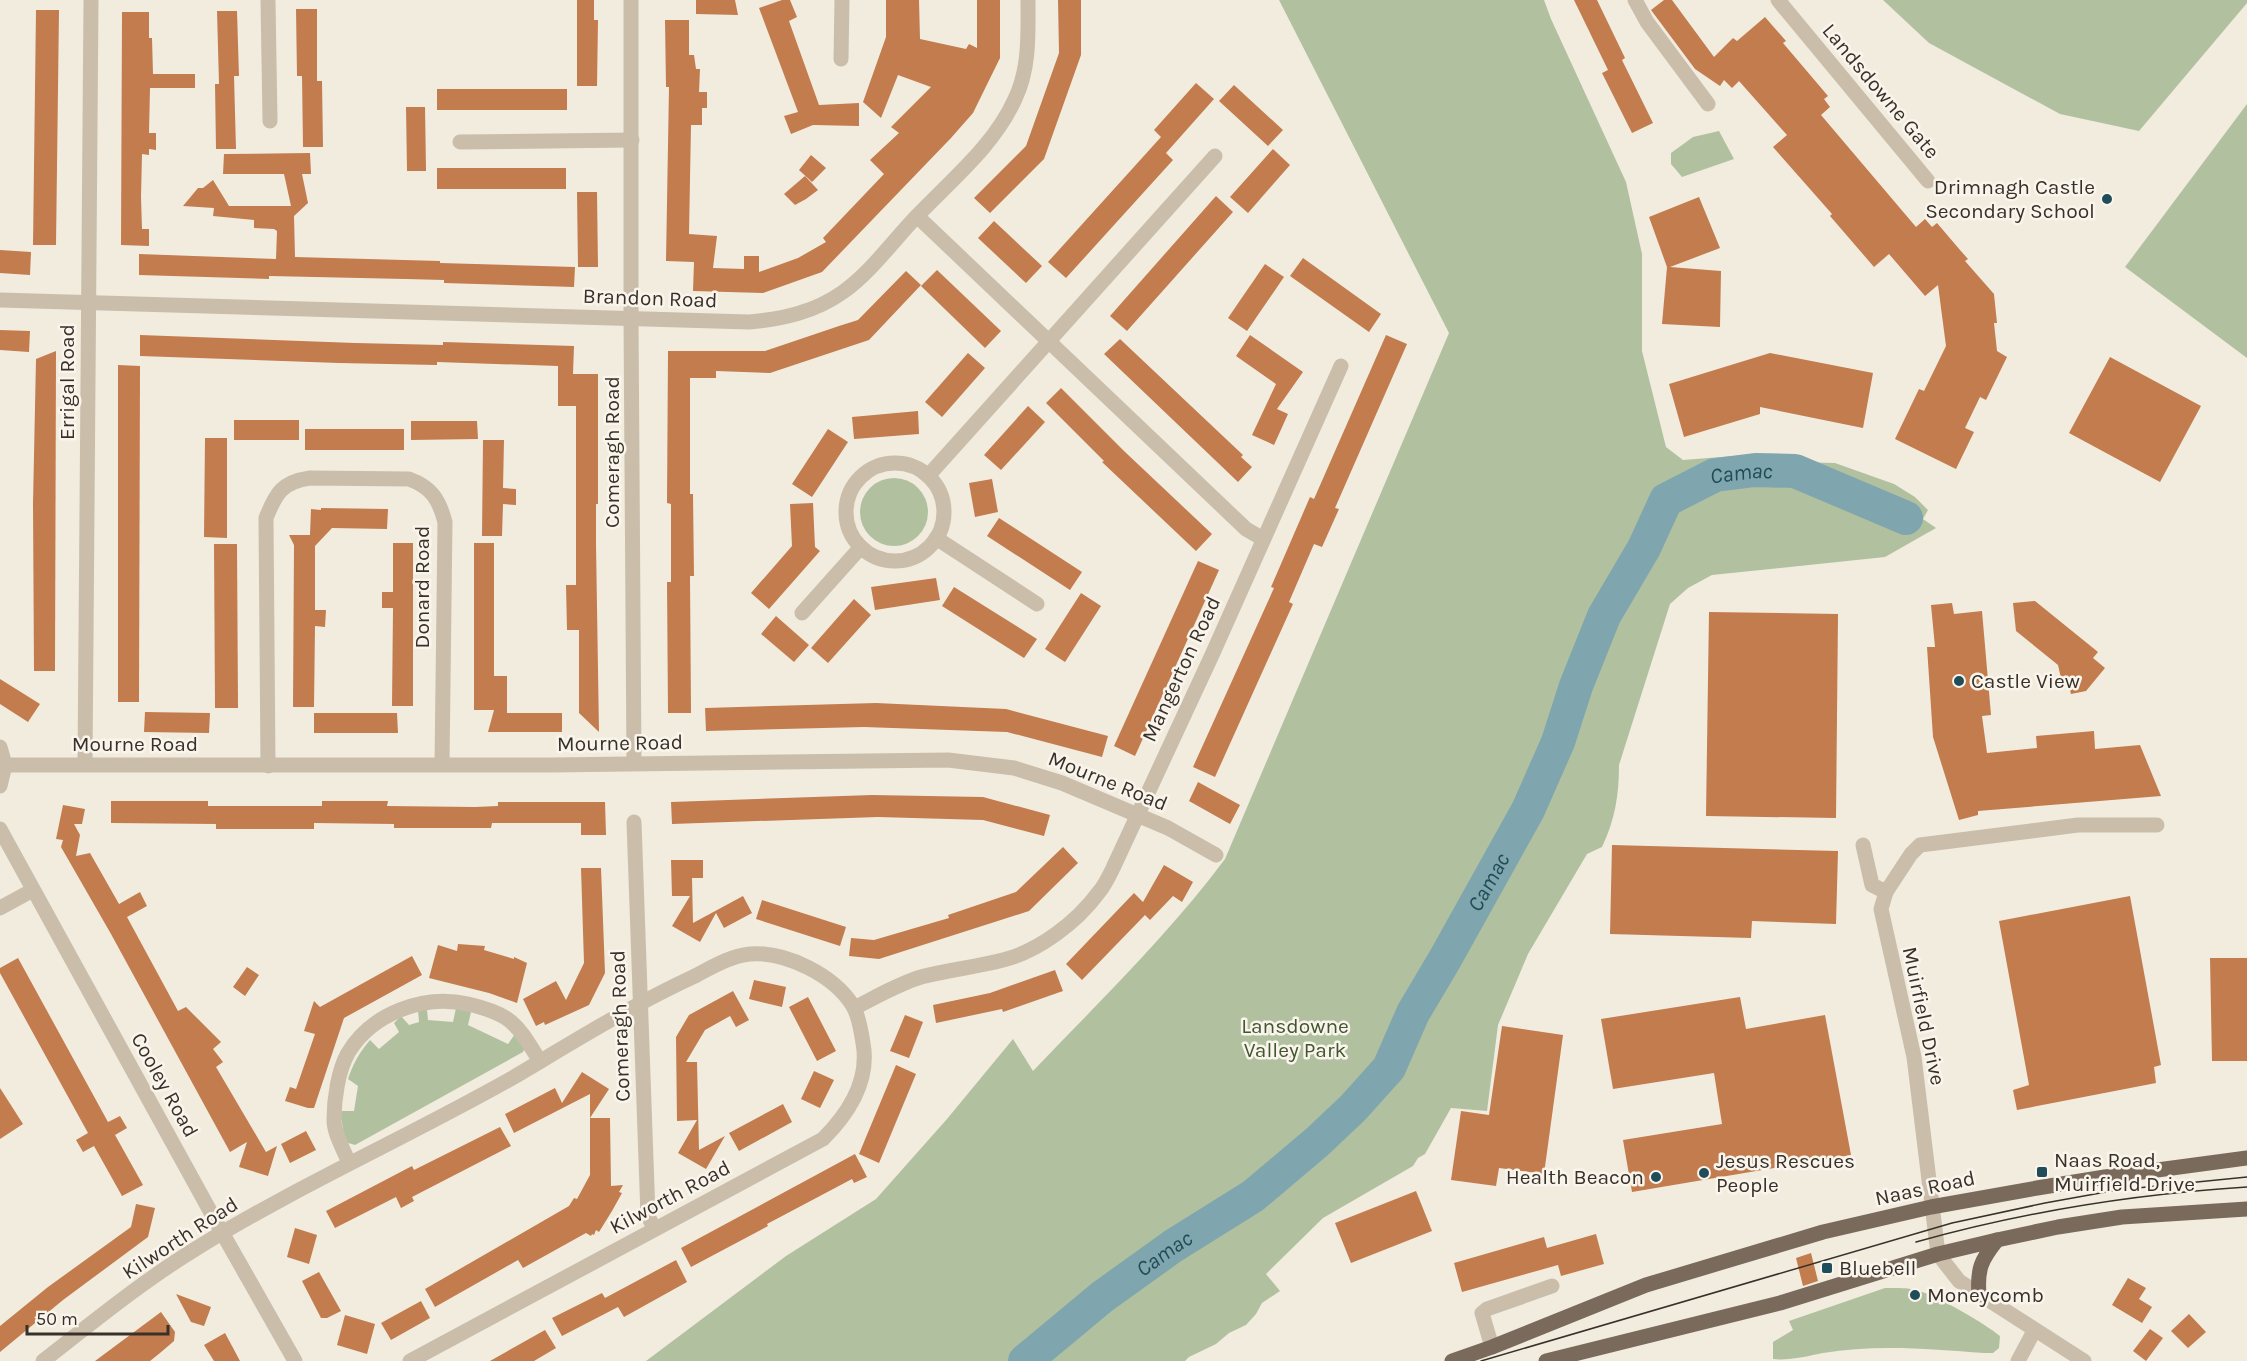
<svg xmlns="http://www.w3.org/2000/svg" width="2247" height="1361" font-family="Karla,sans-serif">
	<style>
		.green { fill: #b1c19f }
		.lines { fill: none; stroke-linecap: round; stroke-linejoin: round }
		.river { stroke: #7fa5ae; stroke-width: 34 }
		.building { fill: #c27c4e }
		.minor { stroke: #cabeab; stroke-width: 15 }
		.major { stroke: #7a6a5c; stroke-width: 15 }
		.tram { stroke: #38312a; stroke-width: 1.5 }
		.poi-dot { fill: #214c59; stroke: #faf5ec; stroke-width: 2 }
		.labels { text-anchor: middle; stroke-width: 5; stroke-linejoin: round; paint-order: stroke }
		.street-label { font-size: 21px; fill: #38312a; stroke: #faf5ec }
		.poi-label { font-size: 21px; fill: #38312a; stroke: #faf5ec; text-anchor: start }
		.park-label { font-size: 21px; fill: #41562f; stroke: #faf5ec }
		.water-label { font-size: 22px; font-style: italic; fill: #214c59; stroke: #faf5ec }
	</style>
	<rect width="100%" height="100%" fill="#f2ecdf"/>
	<g class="green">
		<path d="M1279,0H1544L1551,19L1626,182L1642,254V351L1666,447L1683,460L1759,454L1794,462L1835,463L1894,484L1915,497L1928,510L1923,519L1936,528L1885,557L1712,575L1688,588L1670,604L1619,765C1619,795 1615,820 1602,847L1587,854L1528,954L1498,1025L1487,1111L1451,1108L1425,1154L1418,1158L1413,1166L1323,1218L1266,1274L1280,1291L1262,1303L1256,1314L1246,1325L1229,1333L1216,1344L1189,1357L1185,1361H646L786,1256L876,1199L947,1119L1013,1039L1033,1071C1098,1003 1169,934 1225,859L1449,333Z"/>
		<path d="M1883,0H2247V3L2139,131L2060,114L1929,43Z"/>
		<path d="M2247,104V358L2125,267Z"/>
		<path d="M1719,131L1734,159L1682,177L1671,164V153L1693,137Z"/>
		<circle cx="894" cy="512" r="34"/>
		<path d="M456,1008L471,1012L468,1025L508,1044L515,1034L525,1047L523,1052L355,1145L345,1142L340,1111H354L358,1086L348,1079C353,1064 359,1053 370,1040L379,1049L399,1032L394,1023L401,1016L409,1025L419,1022L418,1010H427L428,1020L453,1022Z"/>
		<path d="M1885,1288C1898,1288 1910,1287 1922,1292C1941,1298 1984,1323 2000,1336L1999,1348L1993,1353H1984C1932,1349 1875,1344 1823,1353C1808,1356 1788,1361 1773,1359V1342L1793,1330L1789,1321Z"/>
	</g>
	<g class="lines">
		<path class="river" id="s1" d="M1025,1361L1102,1297L1173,1246L1253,1196L1317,1142L1353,1108L1389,1068L1413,1013L1445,959L1528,810L1558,742L1576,686L1604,616L1644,548L1666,500L1715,475L1755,470L1795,471L1906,518"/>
	</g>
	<g class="building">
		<path d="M577,0H594V20H598L597,86H577Z"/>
		<path d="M696,0H735L738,15L696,14Z"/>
		<path d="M782,0H790L797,17L789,21L819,105L859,103V126L813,125L791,134L784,116L798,112L759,8Z"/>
		<path d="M886,0H919L920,39L966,49L969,44L977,48V0H1000V58L973,113L951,138L822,272L763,293L693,291L694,262L666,261L669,87H666L665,20H689V55H694L696,69H700L699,92H707V108H702V125H691L689,234L717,236L713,268L744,269V256H759V272L798,258L826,242L823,238L884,174L870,160L899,133L891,127L931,87L898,75L881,118L863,102L886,37Z"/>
		<path d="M1058,0H1081V55L1044,159L990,213L974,198L1026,146L1059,53Z"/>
		<path d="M1574,0H1597L1625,58L1622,60L1653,123L1632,133L1602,73L1608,70Z"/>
		<path d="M1664,0H1672L1714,57L1733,38L1737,41L1765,17L1786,41L1783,43L1828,96L1824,99L1830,107L1821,115L1916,227L1925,219L1932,227L1937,223L1960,250L1968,259L1965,261L1994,294L1997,323H1994L1997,351L2007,357L1986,400L1980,397L1965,428L1974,432L1956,469L1895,439L1919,389L1924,391L1946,346L1938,285L1925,296L1889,254L1874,267L1830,216L1832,214L1773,147L1787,135L1739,81L1732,88L1724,80L1720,86L1695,69L1651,10Z"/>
		<path d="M296,9H317V81H322L323,147H303L302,76H297Z"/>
		<path d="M36,10H59L56,245H33Z"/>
		<path d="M217,11H237L239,76H234L236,149H216L215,84H219Z"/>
		<path d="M122,12H149V38H152L153,74H195V88H150L149,133H156V150L149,149V155L142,154L141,197L142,229H149V246L121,245Z"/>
		<path d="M1196,83L1214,99L1166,153L1173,160L1066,278L1048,262L1161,137L1154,130Z"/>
		<path d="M1234,85L1283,130L1268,146L1219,101Z"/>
		<rect x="437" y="89" width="130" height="21"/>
		<path d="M406,107H425L426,171H407Z"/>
		<path d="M1273,149L1290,165L1248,213L1230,197Z"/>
		<path d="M310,153L311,174H302L308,203L294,216L295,257L440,261V263L575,267L574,287L444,283V280L406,279L269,276V279L139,275V254L276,259L277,231L274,229L254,228V220L213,216L214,208L183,206L198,188H203L213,180L229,206H291L284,174H223L224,154Z"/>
		<path d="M811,155L826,168L812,182L799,170Z"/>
		<rect x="437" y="168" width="129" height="21"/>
		<path d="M805,176L818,190L806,199L795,205L784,194Z"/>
		<path d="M577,192H597L598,267H578Z"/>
		<path d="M1216,196L1233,212L1127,331L1110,316Z"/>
		<path d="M1699,197L1720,248L1670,267L1721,271L1720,327L1662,324L1667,267L1649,217Z"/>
		<path d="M994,221L1042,266L1026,283L978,238Z"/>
		<path d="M0,250L31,252L30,275L0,273Z"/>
		<path d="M1303,258L1381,314L1369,332L1290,276Z"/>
		<path d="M1265,264L1284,277L1247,331L1228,318Z"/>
		<path d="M937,270L1001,331L985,348L921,286Z"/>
		<path d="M906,271L921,285L869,340L770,373L716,371V378H690V494H693L694,576H690L691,713H668L667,582H671V504L667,503L668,351H765L839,326L858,320Z"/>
		<path d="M0,330L30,331L29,352L0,350Z"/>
		<path d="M140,335L355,343L443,345V342L574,346L573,374H598V504H596V544L599,732L579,713V630H567L566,585H576V406H558V366L437,362V365L339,363L140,356Z"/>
		<path d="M1250,335L1303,372L1277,409L1288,414L1274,445L1252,435L1276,384L1236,356Z"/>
		<path d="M1386,335L1407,344L1335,508L1339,509L1322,547L1314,544L1289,602L1293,604L1215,777L1193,767L1274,588L1271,587L1310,497L1314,499Z"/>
		<path d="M1120,339L1243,455L1241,457L1252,467L1238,482L1104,354Z"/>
		<path d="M56,351L55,671H34L33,503L36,359Z"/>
		<path d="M968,353L985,368L942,417L925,402Z"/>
		<path d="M1770,353L1873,373L1863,428L1760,407V414L1684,437L1669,384Z"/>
		<path d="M2110,357L2201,406L2160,482L2069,433Z"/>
		<path d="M118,365L140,366L139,702H118Z"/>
		<path d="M1061,388L1124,451L1212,534L1196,551L1102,462L1104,461L1046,403Z"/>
		<path d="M1028,406L1045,422L1001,470L984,455Z"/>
		<path d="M918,411L919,434L854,439L852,417Z"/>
		<rect x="234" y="420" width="65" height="20"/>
		<path d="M411,421H477L478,439L411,440Z"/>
		<rect x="305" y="429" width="99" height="21"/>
		<path d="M828,429L848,442L812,497L792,484Z"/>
		<path d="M205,438H227V538L204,537Z"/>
		<path d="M483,440H504L503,488L516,489V505L503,504L502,536H482Z"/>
		<path d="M992,479L998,512L975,517L969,483Z"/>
		<path d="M813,503L815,547L820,551L769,609L751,593L792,546L790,504Z"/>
		<path d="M321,508L388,509L387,529L332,528L315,546V610H326L325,627L315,626L314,707H293L294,545L289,535H310L311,509L321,510Z"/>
		<path d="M999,518L1082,572L1070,590L987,536Z"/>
		<path d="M393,543H413V706H392L393,608H382V592H393Z"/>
		<path d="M474,543H494V676H507V713H562V732H488L494,710H474Z"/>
		<path d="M214,544H237L238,708H215Z"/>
		<path d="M1198,561L1219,570L1135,756L1114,746Z"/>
		<path d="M936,578L940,600L875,610L871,587Z"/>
		<path d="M954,587L1037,639L1024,658L942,606Z"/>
		<path d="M1081,593L1101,606L1065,662L1045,649Z"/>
		<path d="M854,599L871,615L828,663L811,648Z"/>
		<path d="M2035,601L2098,652L2093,658L2105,668L2086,691L2071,694L2069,686L2063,687L2058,665L2016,631L2013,603Z"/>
		<path d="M1952,603L1954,614L1982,611L1991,715L1982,716L1987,753L2037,748L2036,736L2094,731L2095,749L2140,745L2161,796L1978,811V815L1959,820L1933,737L1927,647H1935L1931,605Z"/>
		<path d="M1709,612L1838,614L1836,818L1706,816Z"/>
		<path d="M776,616L809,645L794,662L761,634Z"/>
		<path d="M0,679L40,704L28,722L0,704Z"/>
		<path d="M876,703L1006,709L1108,736L1102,757L1007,732L864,727L706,731L705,708Z"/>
		<path d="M145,712L210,713L209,733L144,732Z"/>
		<path d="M314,713H397L398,733H314Z"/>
		<path d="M1198,782L1240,805L1230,824L1189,801Z"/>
		<path d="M872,795L983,797L1050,815L1044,836L983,820L878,817L672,824L671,802Z"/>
		<path d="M111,801H208V806H322V801H388L387,806L475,807L498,806V802H605L606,835H581V823H492L491,828H394V824L314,823V829H216V824L111,823Z"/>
		<path d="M63,805L85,809L82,824H74L80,835L76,856L90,853L119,904L140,892L147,906L127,917L178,1011L186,1007L221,1042L213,1049L223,1062L216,1067L266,1152L277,1146L268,1176L239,1167L247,1142L230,1152L111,934L61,847L63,840L56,839Z"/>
		<path d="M1612,845L1838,851L1836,924L1752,921L1751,938L1610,934Z"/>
		<path d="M1063,847L1078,863L1029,911L879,959L849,956L851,938L874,940L949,918L948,915L1016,892Z"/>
		<path d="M671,860H703V878H692L693,923L743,896L752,913L724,928L716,913L700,942L672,926L690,896H672Z"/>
		<path d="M1164,865L1193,882L1182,902L1173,896L1150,920L1145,915L1082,980L1066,964L1134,893L1143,902Z"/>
		<path d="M581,868H601L605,973L589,1005L545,1025L544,1022L536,1026L523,999L556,981L566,1000L584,963Z"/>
		<path d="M2130,896L2161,1065L2154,1067L2156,1083L2017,1110L2013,1090L2029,1085L1999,921Z"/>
		<path d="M762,900L846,927L840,946L756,919Z"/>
		<path d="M458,944L485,946L484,950L514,959V957L527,963L517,1003L489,993L429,978L438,945L457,951Z"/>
		<path d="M412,956L422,975L344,1018L314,1108H308L285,1101L290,1087L296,1089L315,1034L304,1031L314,1001L320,1007Z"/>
		<path d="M18,958L108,1122L120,1116L127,1128L115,1135L143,1185L122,1196L94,1146L83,1152L76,1140L88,1133L0,973V968Z"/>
		<path d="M2210,958H2247V1061H2212Z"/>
		<path d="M247,967L259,975L245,996L233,987Z"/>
		<path d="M1055,970L1063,991L1003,1012L1002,1009L936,1023L933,1005L990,993Z"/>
		<path d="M754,980L786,987L782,1007L749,999Z"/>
		<path d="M733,991L749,1020L736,1027L730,1016L705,1030L686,1062H697L699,1150L725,1136L706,1169L678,1153L697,1120L677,1121L676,1037L689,1015Z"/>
		<path d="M808,997L836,1051L817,1061L789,1007Z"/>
		<path d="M1740,997L1746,1029L1825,1015L1851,1155L1632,1192L1623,1140L1722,1124L1714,1073L1613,1089L1601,1019Z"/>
		<path d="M905,1015L923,1022L909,1058L890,1051Z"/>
		<path d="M1502,1026L1563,1035L1544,1174L1499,1168L1496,1186L1451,1180L1461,1111L1489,1115Z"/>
		<path d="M896,1065L916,1074L879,1163L859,1154Z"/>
		<path d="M814,1071L834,1080L820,1108L801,1099Z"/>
		<path d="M582,1072L609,1089L590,1118H610L611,1186L623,1185L619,1192L622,1193L612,1211L599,1232L596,1230L594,1235L592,1234L591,1236L586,1233L523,1268L518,1260L435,1307L425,1289L569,1206L574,1198L577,1199L590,1175V1094L514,1133L505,1114L555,1088L562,1103Z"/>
		<path d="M0,1088L23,1124L0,1139Z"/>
		<path d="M783,1104L792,1122L739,1151L729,1133Z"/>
		<path d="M500,1127L511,1146L412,1197L414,1201L401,1208L396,1197L335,1228L326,1211L412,1166L414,1170Z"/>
		<path d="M306,1131L316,1150L290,1163L281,1144Z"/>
		<path d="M855,1154L867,1177L854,1183L852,1179L767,1224L768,1226L691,1267L681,1248Z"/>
		<path d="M1416,1191L1432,1231L1351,1263L1335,1223Z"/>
		<path d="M136,1204L155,1208L148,1237L63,1300L0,1352V1326L48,1287L131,1227Z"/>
		<path d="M295,1228L317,1235L309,1264L287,1257Z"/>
		<path d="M1596,1234L1604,1264L1561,1276L1558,1265L1462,1292L1454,1263L1544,1237L1547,1248Z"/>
		<path d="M1811,1253L1818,1281L1803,1286L1796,1258Z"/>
		<path d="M676,1260L687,1282L624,1317L618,1307L562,1336L552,1318L602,1293L605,1298Z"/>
		<path d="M319,1272L341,1311L327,1318H321L302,1281Z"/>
		<path d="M2128,1278L2146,1288L2139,1299L2152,1307L2142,1323L2112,1305Z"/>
		<path d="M176,1294L211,1307L204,1326L191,1322Z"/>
		<path d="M421,1301L430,1318L391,1340L381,1323Z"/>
		<path d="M161,1312L175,1332L174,1341L160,1353L150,1361H95Z"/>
		<path d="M2189,1314L2206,1332L2188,1348L2171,1331Z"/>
		<path d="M345,1315L375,1324L367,1354L337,1345Z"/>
		<path d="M2150,1329L2163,1338L2146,1361L2133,1351Z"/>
		<path d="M545,1330L556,1348L534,1361H490Z"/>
		<path d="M225,1333L232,1346L240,1361H214L204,1345Z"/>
	</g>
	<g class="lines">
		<g class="minor">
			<path d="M268,0L270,121"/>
			<path d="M631,0V318L634,763"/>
			<path d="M1635,0L1647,22L1708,104"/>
			<path d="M1778,0L1928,181"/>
			<path d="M841,59L842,0"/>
			<path d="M460,142L632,140"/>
			<path d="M917,216L1246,529L1263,539"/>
			<path d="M0,300L749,322C783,319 815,312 843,292C871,272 893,241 916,217C951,180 994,146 1015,99C1030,68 1028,33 1028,0"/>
			<circle cx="895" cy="512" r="49"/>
			<path d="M928,476L1215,156"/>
			<path d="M936,538L1037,604"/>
			<path d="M802,613L861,547"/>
			<path d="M0,747L5,765L0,786"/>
			<path d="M85,764L91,0"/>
			<path d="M5,765H552L948,760L1014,768L1062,783L1168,828L1216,855"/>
			<path d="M268,766L266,518C276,493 282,482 310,478L409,479C431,487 439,499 445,522L442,764"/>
			<path d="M634,822L648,1216L654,1228"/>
			<path d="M0,829L215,1220L295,1361"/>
			<path d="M1863,845L1872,885L1886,892"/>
			<path d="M0,908L33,890"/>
			<path d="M854,1008C876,997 898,984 921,977C948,970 976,967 1003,960C1039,951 1077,922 1099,892C1105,885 1109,876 1113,868L1212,655L1341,366"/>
			<path d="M349,1163C344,1150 334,1134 334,1120C334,1099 338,1071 348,1053C372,1013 424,994 468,1004C481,1007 499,1012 510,1021C523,1031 531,1048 540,1061"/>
			<path d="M1492,1347L1482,1313L1487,1309L1552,1286"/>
			<path d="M43,1361C93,1322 143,1281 197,1248C299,1185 410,1136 514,1077C573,1042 632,1005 695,976C712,967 730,956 750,954C785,951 834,975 853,1006C859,1016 861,1031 863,1043C870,1081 849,1113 823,1139L410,1361"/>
			<path d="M2018,1361L2034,1331"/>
			<path d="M2084,1361L1959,1281L1938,1254L1914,1057L1881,909L1886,892L1911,854L1920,845L2078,825H2157"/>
		</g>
		<g class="major">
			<path d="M1979,1295C1977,1269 1981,1260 1997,1240"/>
			<path d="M1452,1361L1492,1347L1646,1285L1823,1232L1931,1207L2037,1188L2105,1177L2247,1158"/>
			<path d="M1546,1361L1780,1303L1938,1254L1997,1240L2058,1227L2122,1217L2247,1209"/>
		</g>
		<g class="tram">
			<path d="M1916,1242C2023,1212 2136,1194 2247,1187"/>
			<path d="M1481,1361L1952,1223L2045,1203L2117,1190L2247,1177"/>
		</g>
	</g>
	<g class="poi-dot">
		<circle cx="2107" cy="199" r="6"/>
		<circle cx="1959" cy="681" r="6"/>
		<rect x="2036" y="1166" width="12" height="12" rx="3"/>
		<circle cx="1704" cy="1173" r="6"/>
		<circle cx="1656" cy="1177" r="6"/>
		<rect x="1821" y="1262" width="12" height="12" rx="3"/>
		<circle cx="1915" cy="1295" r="6"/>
	</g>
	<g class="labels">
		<g class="street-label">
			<text transform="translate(1881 91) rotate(50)" y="7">Landsdowne Gate</text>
			<text transform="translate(650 298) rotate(2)" y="7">Brandon Road</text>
			<text transform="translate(67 382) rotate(-90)" y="7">Errigal Road</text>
			<text transform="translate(612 452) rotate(-90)" y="7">Comeragh Road</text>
			<text transform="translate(422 587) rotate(-90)" y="7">Donard Road</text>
			<text transform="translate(1181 669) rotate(-65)" y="7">Mangerton Road</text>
			<text transform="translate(620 743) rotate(-1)" y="7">Mourne Road</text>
			<text x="135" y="751">Mourne Road</text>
			<text transform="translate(1108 781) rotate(22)" y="7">Mourne Road</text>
			<text transform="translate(1924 1016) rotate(78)" y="7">Muirfield Drive</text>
			<text transform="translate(620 1026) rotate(-92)" y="7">Comeragh Road</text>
			<text transform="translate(165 1085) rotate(61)" y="7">Cooley Road</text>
			<text transform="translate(1925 1188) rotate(-12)" y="7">Naas Road</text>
			<text transform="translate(670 1197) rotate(-28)" y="7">Kilworth Road</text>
			<text transform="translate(180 1238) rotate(-33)" y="7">Kilworth Road</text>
		</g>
		<g class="poi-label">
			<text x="2095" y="194" text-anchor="end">Drimnagh Castle<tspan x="2095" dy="24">Secondary School</tspan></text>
			<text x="1971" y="688">Castle View</text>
			<text x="2054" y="1167">Naas Road,<tspan x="2054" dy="24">Muirfield Drive</tspan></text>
			<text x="1716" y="1168">Jesus Rescues<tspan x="1716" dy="24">People</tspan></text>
			<text x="1644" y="1184" text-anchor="end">Health Beacon</text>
			<text x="1839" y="1275">Bluebell</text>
			<text x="1927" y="1302">Moneycomb</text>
		</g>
		<g class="park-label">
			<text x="1295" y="1033">Lansdowne<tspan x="1295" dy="24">Valley Park</tspan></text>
		</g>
		<g class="water-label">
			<text dy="8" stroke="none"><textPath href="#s1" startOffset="1184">Camac</textPath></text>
			<text dy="8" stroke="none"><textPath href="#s1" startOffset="680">Camac</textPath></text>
			<text dy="8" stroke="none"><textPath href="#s1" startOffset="176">Camac</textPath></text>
		</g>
	</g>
	<path d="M27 1325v9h141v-9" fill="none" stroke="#38312a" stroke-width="3"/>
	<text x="36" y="1325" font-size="18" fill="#38312a" stroke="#faf5ec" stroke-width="4.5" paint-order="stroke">50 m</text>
</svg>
